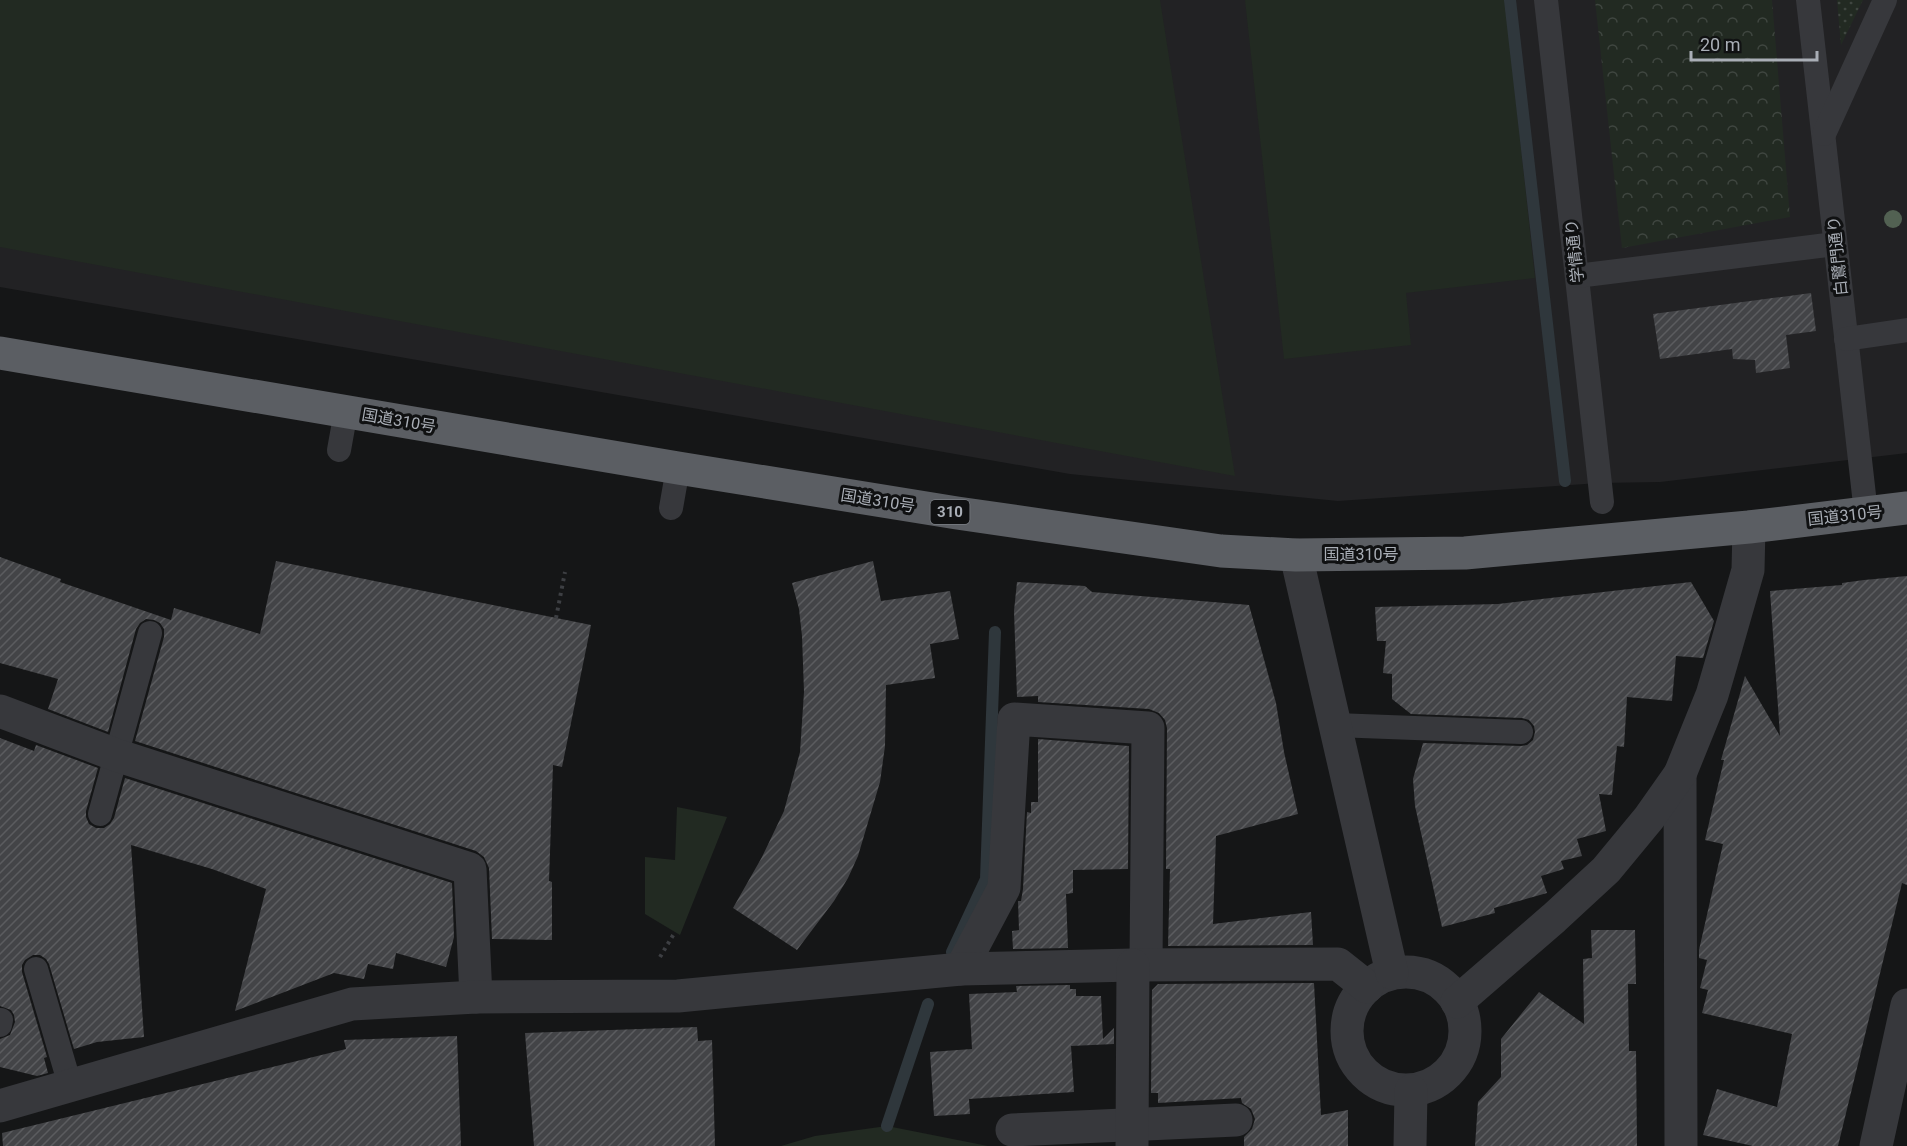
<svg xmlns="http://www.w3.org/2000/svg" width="1907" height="1146" font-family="Roboto,'Noto Sans JP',sans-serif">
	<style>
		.built { fill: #222224 }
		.grass { fill: url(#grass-dots) }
		.forest { fill: url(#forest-crowns) }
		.green { fill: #222a22 }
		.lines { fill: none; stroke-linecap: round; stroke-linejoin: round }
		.stream { stroke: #2f373c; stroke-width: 12 }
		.building { fill: url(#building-hatch) }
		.path { stroke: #3d3f43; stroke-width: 4; stroke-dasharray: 3 4.5; stroke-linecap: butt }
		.service { stroke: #37383c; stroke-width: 24 }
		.minor { stroke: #37383c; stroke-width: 33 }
		.tertiary { stroke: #37383c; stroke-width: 33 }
		.trunk { stroke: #5b5e63; stroke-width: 33 }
		.tree { fill: #526152 }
		.labels { text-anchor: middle; stroke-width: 6; stroke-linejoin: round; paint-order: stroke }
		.shield { fill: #101112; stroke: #7b7f85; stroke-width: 1.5 }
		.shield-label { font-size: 15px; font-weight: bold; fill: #a9aeb6 }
		.street-label { font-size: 16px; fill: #a9aeb6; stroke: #101112 }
	</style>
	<defs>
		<pattern id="grass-dots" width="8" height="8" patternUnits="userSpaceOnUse" patternTransform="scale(1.5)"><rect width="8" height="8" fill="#222a22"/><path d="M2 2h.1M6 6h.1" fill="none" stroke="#3f4640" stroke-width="1.8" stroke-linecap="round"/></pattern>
		<pattern id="forest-crowns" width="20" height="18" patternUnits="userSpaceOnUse" patternTransform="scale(1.5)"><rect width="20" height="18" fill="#222a22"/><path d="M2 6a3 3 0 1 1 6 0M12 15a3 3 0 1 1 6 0" fill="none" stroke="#3f4640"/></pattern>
		<pattern id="building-hatch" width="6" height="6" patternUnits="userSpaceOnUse" patternTransform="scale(1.5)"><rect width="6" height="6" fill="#434447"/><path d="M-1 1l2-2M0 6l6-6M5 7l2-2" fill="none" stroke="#5b5c5f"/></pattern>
	</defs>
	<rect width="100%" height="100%" fill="#151617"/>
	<path class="built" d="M0,0H1907V453L1660,482L1599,483L1338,501L1070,474L0,287Z"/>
	<path class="grass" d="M1837,0H1863L1841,45Z"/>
	<path class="forest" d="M1595,0H1772L1790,217L1622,248Z"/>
	<g class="green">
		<path d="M0,0H1160L1235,476L0,247Z"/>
		<path d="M1245,0H1505L1535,278L1406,293L1411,345L1284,359Z"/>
		<path d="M677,807L727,817L680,935L645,914V857L675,860Z"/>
		<path d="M887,1126L988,1146H781L815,1136Z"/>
	</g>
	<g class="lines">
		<g class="stream">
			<path d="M1510,0L1565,481"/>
			<path d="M952,952L986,879L995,632"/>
			<path d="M887,1126L928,1004"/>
		</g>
	</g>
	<g class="building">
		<path d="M1811,293L1816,331L1786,335L1790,368L1756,373L1755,360L1733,359L1732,349L1660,359L1653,314Z"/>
		<path d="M0,557L61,579L60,582L171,620L174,608L260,634L276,561L591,625L562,767L553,765L549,881L552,882V940L492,939L489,868L484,857L476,851L135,741L164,637V629L160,623L154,620L146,619L140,623L136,629L108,732L48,709L58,679L0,663Z"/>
		<path d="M873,561L881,601L950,591L959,639L930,644L935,678L886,685L885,746L880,782L858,856L848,878L834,901L797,950L733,908L762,857L784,811L800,752L804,692L802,636L799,609L792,583Z"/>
		<path d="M1907,576V885L1902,883L1838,1146H1753L1703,1135L1717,1089L1777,1107L1792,1034L1702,1013L1708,990L1700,988L1707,960L1699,958V950L1723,844L1705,840L1724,760H1721L1745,676L1780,736L1770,591L1842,585V583L1864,580Z"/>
		<path d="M1017,582L1085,586L1092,592L1249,605L1276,703L1284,752L1298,814L1216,836L1213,924L1311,912L1313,945L1168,946L1170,869H1166L1167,728L1165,720L1159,713L1149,709L1038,702V696L1017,697L1014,611Z"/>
		<path d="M1691,582L1714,621L1703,658L1676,656L1672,701L1627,697L1624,747L1617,746L1612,795L1599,794L1606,831L1577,839L1582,856L1561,861L1564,869L1541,876L1547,893L1494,908L1495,913L1442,927L1415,806L1413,779L1423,743L1521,746L1527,745L1533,740L1535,732L1534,726L1529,720L1522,718L1411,714L1392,699V674L1383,673L1386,641H1377L1375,607L1498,604Z"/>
		<path d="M0,738L34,751L36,745L98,768L86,811V817L89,824L96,828H104L110,824L114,818L125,778L452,883L454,937L446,967L396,953L393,969L368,964L364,979L334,973L235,1011L266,889L212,869L131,845L144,1037L97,1042L74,1049L49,964L46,959L40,955H33L25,960L22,965V972L47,1057L44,1058L48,1073L37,1076L0,1067V1039L10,1035L15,1022L14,1015L11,1010L0,1006Z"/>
		<path d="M1038,739L1129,746L1128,869L1073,870V893L1066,894L1068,948L1013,949L1012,931L1019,930L1018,901H1021L1023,889L1027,812L1031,813V802H1038Z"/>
		<path d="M1591,930H1635L1636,984H1628L1629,1051H1636L1637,1146H1475L1478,1102L1501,1077V1039L1539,992L1584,1024L1583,959L1592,958Z"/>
		<path d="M1314,983L1321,1115L1348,1110V1146H1244V1137L1252,1129L1255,1119L1251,1109L1242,1103L1241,1098L1158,1103V1093H1151L1152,990L1158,984Z"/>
		<path d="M1070,985V989H1076V996H1101L1103,1039L1114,1028V1044L1071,1046L1074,1092L969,1099L970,1114L934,1116L930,1052L972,1049L969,994L1017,992L1016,986Z"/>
		<path d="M697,1027L698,1041L712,1040L715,1146H534L525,1033Z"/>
		<path d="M457,1036L461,1146H3L2,1133L346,1049L344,1040Z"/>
	</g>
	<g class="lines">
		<g class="path">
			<path d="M556,618L565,572"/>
			<path d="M660,957L675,932"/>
		</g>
		<g class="service">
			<path d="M1546,0L1602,502"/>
			<path d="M1808,0L1866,513"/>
			<path d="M1824,134L1885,0"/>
			<path d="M1577,276L1835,244"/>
			<path d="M1846,339L1907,330"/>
			<path d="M339,450L346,411"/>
			<path d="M671,508L678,468"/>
			<path d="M1335,725L1521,732"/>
			<path d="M100,814L150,633"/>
			<path d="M36,969L70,1085"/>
			<path d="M0,1025L1,1020"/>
		</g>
		<g class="minor">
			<path d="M0,711L116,755L470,869L476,997"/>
			<path d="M1680,774L1681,1146"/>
			<path d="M961,969L1004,888L1014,719L1148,728L1146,965"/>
			<circle cx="1406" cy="1031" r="59"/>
			<path d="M1457,1002L1554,918L1606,870L1649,818L1680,774L1712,695L1726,647L1748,570L1749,527"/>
			<path d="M0,1106L352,1004L476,997L678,996L961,969L1133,965L1338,964L1367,987"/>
			<path d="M1012,1130L1236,1120"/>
			<path d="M1132,1146L1133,965"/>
			<path d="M1876,1146L1907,1005"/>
		</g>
		<g class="tertiary">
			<path d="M1296,555L1392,973"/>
			<path d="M1410,1146L1411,1091"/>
		</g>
		<path class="trunk" d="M0,353L678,468L957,513L1221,551L1296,555L1465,553L1749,527L1907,508"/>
	</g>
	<circle class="tree" cx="1893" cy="219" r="9"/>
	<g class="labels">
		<rect class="shield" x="930.5" y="500" width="39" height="24" rx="4.5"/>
		<g class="shield-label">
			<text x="950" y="517">310</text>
		</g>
		<g class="street-label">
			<text transform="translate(1574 251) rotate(-96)" y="6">学情通り</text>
			<text transform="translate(1837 256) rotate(-96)" y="6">白鷺門通り</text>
			<text transform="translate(399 420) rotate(10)" y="6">国道310号</text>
			<text transform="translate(878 500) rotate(9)" y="6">国道310号</text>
			<text transform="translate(1845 515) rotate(-6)" y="6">国道310号</text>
			<text x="1361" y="560">国道310号</text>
		</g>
	</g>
	<path d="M1691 51v9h126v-9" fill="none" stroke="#a9aeb6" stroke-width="3"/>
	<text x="1700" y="51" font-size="18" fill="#a9aeb6" stroke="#101112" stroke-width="4.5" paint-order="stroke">20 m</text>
</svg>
